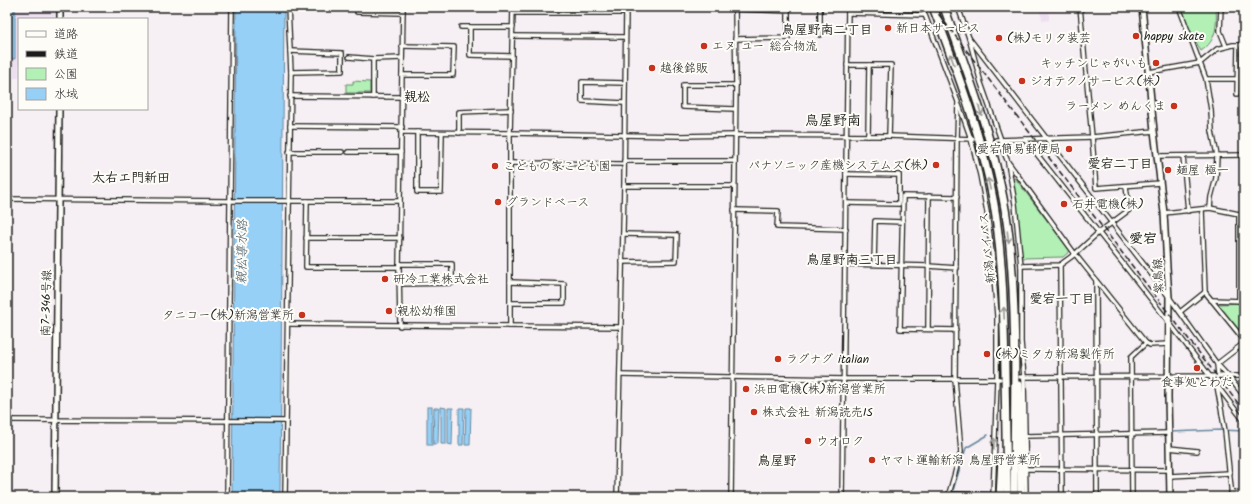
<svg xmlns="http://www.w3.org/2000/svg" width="1251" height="504" font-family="Kalam,'Klee One',sans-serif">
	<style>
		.built { fill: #eddfef }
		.green { fill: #b2f0b6; stroke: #678669 }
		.water { fill: #97d0f6; stroke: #66889f }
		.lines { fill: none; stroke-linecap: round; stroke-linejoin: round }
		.stream { stroke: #66889f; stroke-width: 1.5 }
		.street-casing { stroke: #1c1c1c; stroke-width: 6 }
		.secondary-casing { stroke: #1c1c1c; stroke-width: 8 }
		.highway-casing { stroke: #1c1c1c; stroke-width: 10 }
		.street { stroke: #fdfcf7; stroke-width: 3.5 }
		.secondary { stroke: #fdfcf7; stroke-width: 5 }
		.highway { stroke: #fdfcf7; stroke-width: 7 }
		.rail { stroke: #1c1c1c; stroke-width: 1.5; stroke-dasharray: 6 3; stroke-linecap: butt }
		.oneway { stroke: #989794 }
		.poi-dot { fill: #c8321e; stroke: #fdfcf7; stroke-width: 1.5 }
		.labels { text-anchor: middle; stroke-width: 4; stroke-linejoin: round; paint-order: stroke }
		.poi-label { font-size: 12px; fill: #1c1c1c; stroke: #fdfcf7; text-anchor: start }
		.street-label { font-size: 12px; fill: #1c1c1c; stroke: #fdfcf7 }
		.neighbourhood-label { font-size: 13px; font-weight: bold; fill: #1c1c1c; stroke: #fdfcf7 }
		.water-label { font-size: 13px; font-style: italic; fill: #475b68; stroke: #fdfcf7 }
		.quarter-label { font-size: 14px; font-weight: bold; fill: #1c1c1c; stroke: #fdfcf7 }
	</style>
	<rect width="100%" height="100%" fill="#f6eff3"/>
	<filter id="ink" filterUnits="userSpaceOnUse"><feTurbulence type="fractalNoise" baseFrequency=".025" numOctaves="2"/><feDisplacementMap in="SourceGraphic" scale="8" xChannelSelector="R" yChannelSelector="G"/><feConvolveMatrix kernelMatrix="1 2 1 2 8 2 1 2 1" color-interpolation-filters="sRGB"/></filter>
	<g filter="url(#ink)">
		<g class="built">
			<path d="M7,7H56V19H19V78H7Z"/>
			<path d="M1038,7H1079V10L1049,12V20L1043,21Z"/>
		</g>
		<g class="green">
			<path d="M1181,7H1216C1217,24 1217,41 1201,51L1188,27Z"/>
			<path d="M353,81L370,82V93H346V84H353Z"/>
			<path d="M1015,178L1070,251L1063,257L1022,258L1013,179Z"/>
			<path d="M1244,303V337L1218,306L1219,304Z"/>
		</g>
		<g class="water">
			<path d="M7,7H15V59L7,58Z"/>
			<path d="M236,7H284L280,497H232Z"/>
			<rect x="427" y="407" width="5" height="38"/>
			<path d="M441,407L446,408V444H441Z"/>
			<path d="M434,408H439L438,444H433Z"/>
			<path d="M448,408H453L452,445L448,444Z"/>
			<path d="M459,408H464L463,445H459Z"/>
			<path d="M466,408H471L470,445H465Z"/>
		</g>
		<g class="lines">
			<g class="stream">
				<path d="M1170,432L1221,430L1244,431"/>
				<path d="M1029,434H1042"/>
				<path d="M951,497L966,448L988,435"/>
			</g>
			<defs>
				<g id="street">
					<path d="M357,7V12L403,13"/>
					<path d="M922,7L958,102L957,139L955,379L961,452L948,497"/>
					<path d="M958,7L969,38L981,83L1001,140L1003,150L1008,162L1075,254L1146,343L1150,345L1168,344"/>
					<path d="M1080,7L1092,137L1096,188L1160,183"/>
					<path d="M1179,7L1206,79L1211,110L1212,131L1217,155L1216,178L1211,197L1210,208"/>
					<path d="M1221,7L1220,31L1226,46"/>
					<path d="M735,9L788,11V38L735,39"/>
					<path d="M513,13H626"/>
					<path d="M848,13L924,15"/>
					<path d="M461,27H513"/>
					<path d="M470,27V55L512,56"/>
					<path d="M820,35V7"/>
					<path d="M513,36L625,37"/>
					<path d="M969,38L1169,297L1217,364L1228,376L1244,396"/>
					<path d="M290,51L342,53V71L291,72"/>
					<path d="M349,57L373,59L402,58"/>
					<path d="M373,59V97"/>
					<path d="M847,65H891L889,136"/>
					<path d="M1149,72L1200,63L1217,49L1233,45H1244"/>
					<path d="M402,75H453L454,47L402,46"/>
					<path d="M1206,79H1237"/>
					<path d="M1237,94L1238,45"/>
					<path d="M290,96L401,97"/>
					<path d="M624,103L582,101V82L625,83"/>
					<path d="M959,105L971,139L980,175L987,212L992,253L997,316V379L993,497"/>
					<path d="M735,109L683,107V85H736"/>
					<path d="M290,126L402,127"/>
					<path d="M402,132L510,133L680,136L735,135L889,136L973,139"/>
					<path d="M417,132V192H441L442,133"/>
					<path d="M459,133V112L511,110"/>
					<path d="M868,136L869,65"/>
					<path d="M1025,139L1168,321L1209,375L1244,421"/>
					<path d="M996,140L1092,137L1154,131"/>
					<path d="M289,152H342"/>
					<path d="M348,152H401"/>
					<path d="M1158,156L1244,155"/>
					<path d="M1183,156L1188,211"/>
					<path d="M624,161H734"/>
					<path d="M510,163L624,164"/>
					<path d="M1008,163L1015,204L1021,266V342L1024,377L1026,497"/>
					<path d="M624,186H734"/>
					<path d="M7,199L230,201H400"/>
					<path d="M307,201L306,267H399"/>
					<path d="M846,203L899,204V175L846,174"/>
					<path d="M1202,209L1205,292L1244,340"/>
					<path d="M734,210L778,211L777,227L846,229"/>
					<path d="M1164,213L1210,208L1239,214L1244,213"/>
					<path d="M1239,214V301"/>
					<path d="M306,238H400"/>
					<path d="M622,262L676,261L677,235L623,234"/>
					<path d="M399,264H452V283L400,284"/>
					<path d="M845,264L928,266L957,268"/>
					<path d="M874,264L875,221L902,222"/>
					<path d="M1060,265L1062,497"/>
					<path d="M1021,266L1060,265L1075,254L1098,233L1129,210L1126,186"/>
					<path d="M1096,281L1097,497"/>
					<path d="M1211,300L1244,301"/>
					<path d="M510,303H564V284L510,282"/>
					<path d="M1180,312L1205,292"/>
					<path d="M288,324L621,327"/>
					<path d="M400,326L399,267L403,7"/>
					<path d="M510,326V133L513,7"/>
					<path d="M928,329L929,196"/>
					<path d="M956,330L900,329L903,196L957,197"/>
					<path d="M620,375L844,379H1000"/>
					<path d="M1020,377L1244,376"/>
					<path d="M7,420L286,421"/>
					<path d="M1025,436L1169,433"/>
					<path d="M1169,448L1197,451"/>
					<path d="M1025,469L1169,470"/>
					<path d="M1170,476L1230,473"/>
					<path d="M1231,492H1244"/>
					<path d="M949,494L993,495"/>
					<path d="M227,497L232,7"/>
					<path d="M285,497L291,72L288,7"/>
					<path d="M617,497L624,186L626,7"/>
					<path d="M731,497L736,85L735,7"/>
					<path d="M842,497L848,7"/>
					<path d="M1132,497L1131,357L1146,343"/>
					<path d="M1232,497L1225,431L1217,386L1218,375L1217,364L1244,343"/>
				</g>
				<g id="secondary">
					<path d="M1142,7L1154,131L1164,213L1167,267L1169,297L1168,397L1170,497"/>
					<path d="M60,19V7"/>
					<path d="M55,497L59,109"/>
				</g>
				<g id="highway">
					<path d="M933,7C957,71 982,136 994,204C1003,259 1004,316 1005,373C1006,414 1006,456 1007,497"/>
					<path d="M944,7C971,82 1000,157 1009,237C1018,323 1014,410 1014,497"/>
					<path d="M1019,385L1020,402L1021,497"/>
					<path d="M1000,497L1002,458"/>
				</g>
			</defs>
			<use href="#street" class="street-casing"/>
			<use href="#secondary" class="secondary-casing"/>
			<use href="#highway" class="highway-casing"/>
			<use href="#street" class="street"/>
			<use href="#secondary" class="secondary"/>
			<use href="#highway" class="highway"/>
			<path class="rail" d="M933,7L1244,411"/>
		</g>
		<defs><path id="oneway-shaft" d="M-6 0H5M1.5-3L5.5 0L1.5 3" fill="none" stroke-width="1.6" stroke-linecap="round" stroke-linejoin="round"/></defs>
		<g class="oneway">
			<use href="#oneway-shaft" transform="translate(952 59) rotate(-110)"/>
			<use href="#oneway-shaft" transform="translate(980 110) rotate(73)"/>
			<use href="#oneway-shaft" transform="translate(989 184) rotate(-102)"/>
			<use href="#oneway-shaft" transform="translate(1008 237) rotate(83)"/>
			<use href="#oneway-shaft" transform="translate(1004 313) rotate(-92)"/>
			<use href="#oneway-shaft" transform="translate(994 444) rotate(-89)"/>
		</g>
	</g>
	<g class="poi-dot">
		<circle cx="888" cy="28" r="4"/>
		<circle cx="1136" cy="36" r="4"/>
		<circle cx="999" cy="38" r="4"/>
		<circle cx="704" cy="46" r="4"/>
		<circle cx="1156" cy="63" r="4"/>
		<circle cx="652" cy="68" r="4"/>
		<circle cx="1022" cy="81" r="4"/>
		<circle cx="1174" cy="106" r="4"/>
		<circle cx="1069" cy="149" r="4"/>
		<circle cx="936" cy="165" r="4"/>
		<circle cx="495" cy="166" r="4"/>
		<circle cx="1168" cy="170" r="4"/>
		<circle cx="498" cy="202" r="4"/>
		<circle cx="1064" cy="204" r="4"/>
		<circle cx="385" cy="279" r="4"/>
		<circle cx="389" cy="311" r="4"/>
		<circle cx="302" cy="315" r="4"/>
		<circle cx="987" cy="354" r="4"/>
		<circle cx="778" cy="359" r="4"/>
		<circle cx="1197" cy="368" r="4"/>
		<circle cx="746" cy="389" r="4"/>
		<circle cx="754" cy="412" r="4"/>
		<circle cx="808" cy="441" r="4"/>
		<circle cx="872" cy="460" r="4"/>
	</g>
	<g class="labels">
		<g class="poi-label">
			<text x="896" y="32">新日本サービス</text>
			<text x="1144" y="40">happy skate</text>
			<text x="1007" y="42">(株)モリタ装芸</text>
			<text x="712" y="50">エヌ ユー 総合物流</text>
			<text x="1148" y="67" text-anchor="end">キッチンじゃがいも</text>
			<text x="660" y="72">越後銘販</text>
			<text x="1030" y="85">ジオテクノサービス(株)</text>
			<text x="1166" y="110" text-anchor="end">ラーメン めんくま</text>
			<text x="1061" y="153" text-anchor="end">愛宕簡易郵便局</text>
			<text x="928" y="169" text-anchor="end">パナソニック産機システムズ(株)</text>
			<text x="503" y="170">こどもの家こども園</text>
			<text x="1176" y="174">麺屋 極一</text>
			<text x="506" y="206">グランドベース</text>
			<text x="1072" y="208">石井電機(株)</text>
			<text x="393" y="283">研冷工業株式会社</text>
			<text x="397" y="315">親松幼稚園</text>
			<text x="294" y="319" text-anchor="end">タニコー(株)新潟営業所</text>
			<text x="995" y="358">(株)ミタカ新潟製作所</text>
			<text x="786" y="363">ラグナグ italian</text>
			<text x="1197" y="386" text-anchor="middle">食事処とわだ</text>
			<text x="754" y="393">浜田電機(株)新潟営業所</text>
			<text x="762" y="416">株式会社 新潟読売IS</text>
			<text x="816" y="445">ウオロク</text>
			<text x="880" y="464">ヤマト運輸新潟 鳥屋野営業所</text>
		</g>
		<g class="street-label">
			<text transform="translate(987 248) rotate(-96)" y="4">新潟バイパス</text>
			<text transform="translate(1158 276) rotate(-93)" y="4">紫鳥線</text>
			<text transform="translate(46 303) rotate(-89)" y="4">南7-346号線</text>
		</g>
		<g class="neighbourhood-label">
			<text x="827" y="34">鳥屋野南二丁目</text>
			<text x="417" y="101">親松</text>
			<text x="1120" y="168">愛宕二丁目</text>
			<text x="131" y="182">太右エ門新田</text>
			<text x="852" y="264">鳥屋野南三丁目</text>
			<text x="1062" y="303">愛宕一丁目</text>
			<text x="777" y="465">鳥屋野</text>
		</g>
		<g class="water-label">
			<text transform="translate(241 252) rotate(-89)" y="5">親松導水路</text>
		</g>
		<g class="quarter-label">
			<text x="833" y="125">鳥屋野南</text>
			<text x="1143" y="243">愛宕</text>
		</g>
	</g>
	<rect width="1251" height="504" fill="none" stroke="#fdfcf7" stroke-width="24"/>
	<rect x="12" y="12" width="1227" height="480" fill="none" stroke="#1c1c1c" stroke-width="1.5" filter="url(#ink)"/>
	<rect x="18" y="18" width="130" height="92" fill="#fdfcf7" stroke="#a3a29f"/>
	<rect x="26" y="31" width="20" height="6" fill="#fdfcf7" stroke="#a3a29f"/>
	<text x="54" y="38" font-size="12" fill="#1c1c1c">道路</text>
	<rect x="26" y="51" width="20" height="6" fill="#1c1c1c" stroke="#a3a29f"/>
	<text x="54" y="58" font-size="12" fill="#1c1c1c">鉄道</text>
	<rect x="26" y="68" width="20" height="12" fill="#b2f0b6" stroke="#a3a29f"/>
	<text x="54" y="78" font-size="12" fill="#1c1c1c">公園</text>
	<rect x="26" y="88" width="20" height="12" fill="#97d0f6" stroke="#a3a29f"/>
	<text x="54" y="98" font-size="12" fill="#1c1c1c">水域</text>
</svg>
